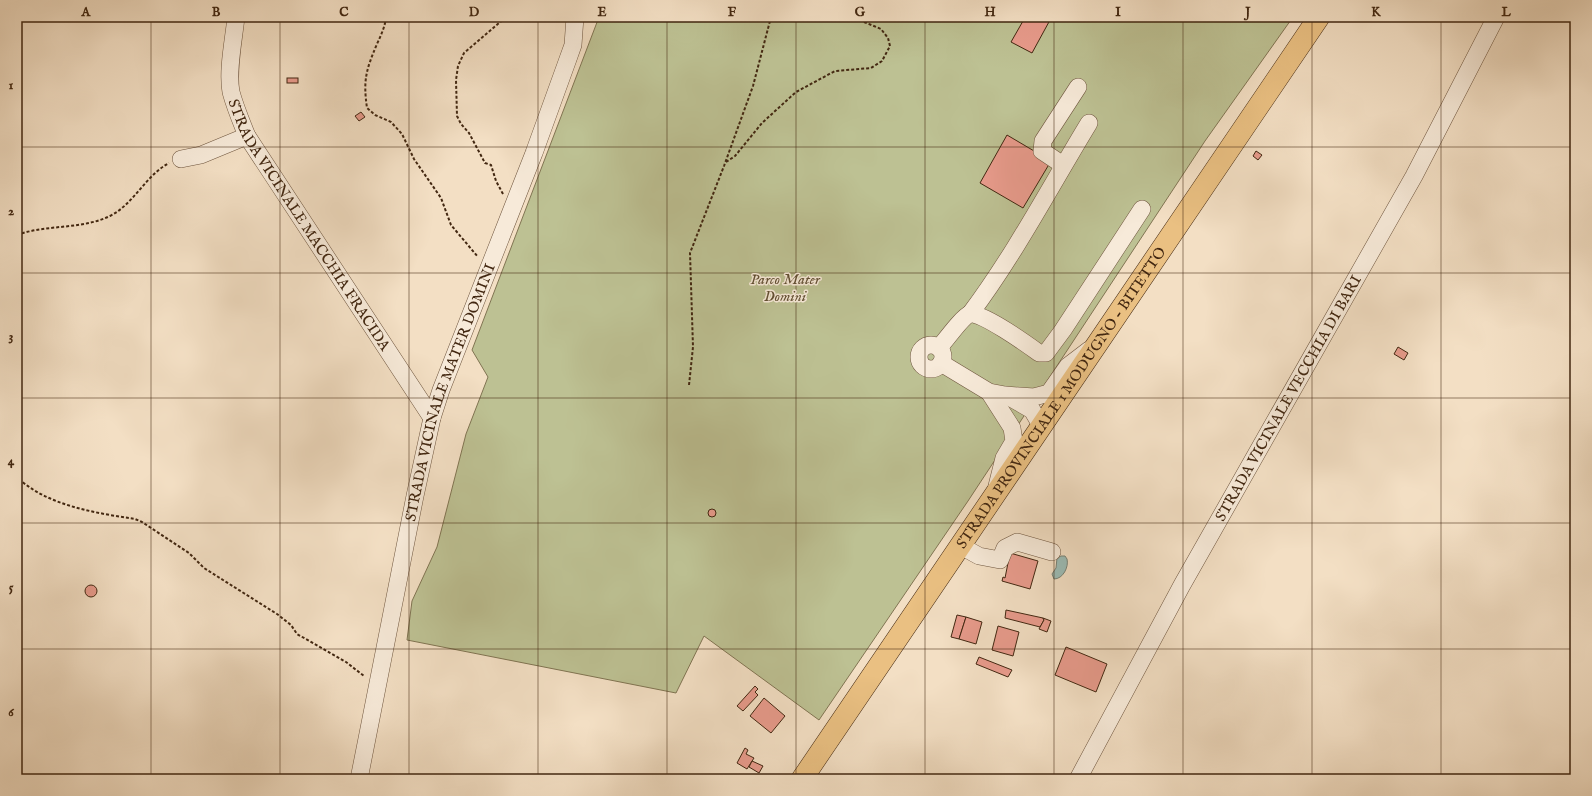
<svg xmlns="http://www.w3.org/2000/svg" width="1592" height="796" font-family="'IM FELL English',serif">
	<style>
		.green { fill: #bdc193; stroke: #807452 }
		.water { fill: #9bbcb6; stroke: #778074 }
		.building { fill: #e89b8c; stroke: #422711 }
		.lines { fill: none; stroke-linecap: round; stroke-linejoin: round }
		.minor-casing { stroke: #6e553e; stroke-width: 18 }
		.major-casing { stroke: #422711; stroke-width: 22 }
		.path { stroke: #422711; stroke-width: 2; stroke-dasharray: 3 2; stroke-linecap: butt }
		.minor { stroke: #f7ead9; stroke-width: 17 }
		.major { stroke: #eac082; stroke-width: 21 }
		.grid { fill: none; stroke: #422711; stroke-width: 1; stroke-opacity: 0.55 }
		.labels { text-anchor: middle; stroke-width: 3; stroke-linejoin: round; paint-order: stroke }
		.street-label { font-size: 15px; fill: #422711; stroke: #f7ead9 }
		.park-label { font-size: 15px; font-style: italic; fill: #614e32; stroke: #f7ead9 }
		.neatline { fill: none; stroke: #422711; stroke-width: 1.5 }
		.grid-label { font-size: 13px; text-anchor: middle; font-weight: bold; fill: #422711 }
	</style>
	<rect width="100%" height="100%" fill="#f3dfc4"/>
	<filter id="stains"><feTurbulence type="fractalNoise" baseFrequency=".005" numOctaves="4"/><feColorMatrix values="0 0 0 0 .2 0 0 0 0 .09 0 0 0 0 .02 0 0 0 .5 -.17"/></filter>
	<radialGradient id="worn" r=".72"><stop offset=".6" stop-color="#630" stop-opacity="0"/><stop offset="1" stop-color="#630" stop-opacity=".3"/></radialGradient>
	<path class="green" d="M599,17H1293L1205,141L968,501L819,720L704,636L676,693L407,640L412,601L437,547L466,434L488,377L472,350Z"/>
	<path class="water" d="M1061,556H1065L1067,559C1069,567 1063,579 1054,579L1052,574L1056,568L1057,558Z"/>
	<g class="building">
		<path d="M1021,17H1051L1049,20H1050L1032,53L1011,42L1023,21L1020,20Z"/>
		<rect x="287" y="78" width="11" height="5"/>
		<path d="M361,112L365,117L359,121L355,116Z"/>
		<path d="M1007,135L1051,161L1023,208L980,183Z"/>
		<path d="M1256,151L1262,155L1258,160L1253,156Z"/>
		<path d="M1398,347L1408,353L1404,360L1394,354Z"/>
		<circle cx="712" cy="513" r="4"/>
		<path d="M1010,553L1038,561L1030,589L1002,581L1003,577L1005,578Z"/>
		<circle cx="91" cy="591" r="6"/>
		<path d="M1006,610L1043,618L1044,620L1040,627L1005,618Z"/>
		<path d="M957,615L966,617L959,639L951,637Z"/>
		<path d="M966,617L982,622L976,644L959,639Z"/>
		<path d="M1043,618L1051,621L1047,632L1039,629L1044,620Z"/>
		<path d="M998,626L1019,632L1013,656L992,650Z"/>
		<path d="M1066,647L1107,664L1096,692L1055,675Z"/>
		<path d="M979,657L1012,670L1008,677L976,664Z"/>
		<path d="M755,686L758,689L755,692L758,695L743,711L737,706Z"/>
		<path d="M764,698L785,716L771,733L750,716Z"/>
		<path d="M745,748L748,750L746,754L754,758L747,769L737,763Z"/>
		<path d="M752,761L763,766L759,773L749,767Z"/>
	</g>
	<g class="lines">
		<defs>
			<g id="minor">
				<path id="s1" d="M236,17C234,38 227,71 231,92C235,107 241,121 247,136L432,418"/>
				<path d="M181,159L201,155L247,136"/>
				<path d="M1063,165L1042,151L1043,141L1078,87"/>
				<path d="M970,314C1015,254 1050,187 1089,123"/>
				<circle cx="931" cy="357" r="12"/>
				<path d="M939,348C944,342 963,316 970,314C980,311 1028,345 1039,353H1046L1063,330L1142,209"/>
				<path d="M941,363L989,392L1005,395L1034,397L1049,393L1068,366L1089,350"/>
				<path d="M989,392L1012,428L1014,441L1004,458L997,486"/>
				<path d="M1011,398L1032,410L1042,427"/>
				<path d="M961,546L979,556L1000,560L1005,548L1017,542L1052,552"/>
				<path id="s2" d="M359,779L415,496L432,418L441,390L534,153L568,59L573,45L575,17"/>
				<path id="s3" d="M1078,779L1182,585L1414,176L1496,17"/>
			</g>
			<g id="major">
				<path id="s4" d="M802,779L1319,17"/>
			</g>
		</defs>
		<use href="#minor" class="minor-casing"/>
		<use href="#major" class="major-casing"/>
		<g class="path">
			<path d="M386,17C385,27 381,35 377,44C366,70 363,80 367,108L375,115L391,122L402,134L414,159L441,198L451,225L478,257"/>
			<path d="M726,162L735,156L762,123L796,92L835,71L871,68L882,61L890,46L888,38L881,29L852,17"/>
			<path d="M503,194L496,181L491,165L485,163L469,133L461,124L457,116L456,80L458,66L464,53L506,17"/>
			<path d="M17,235C47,224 81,230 110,216C134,204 145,176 169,163"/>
			<path d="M689,385L693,347L690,253L724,166L753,86L771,17"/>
			<path d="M19,479C49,506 96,513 135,519L142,522L189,553L204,568L277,614L291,625L297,634L346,662L364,676"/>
		</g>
		<use href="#minor" class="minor"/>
		<use href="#major" class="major"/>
	</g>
	<path class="grid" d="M151,17V779M280,17V779M409,17V779M538,17V779M667,17V779M796,17V779M925,17V779M1054,17V779M1183,17V779M1312,17V779M1441,17V779M17,147H1575M17,273H1575M17,398H1575M17,523H1575M17,649H1575"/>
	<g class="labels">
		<g class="street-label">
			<text dy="5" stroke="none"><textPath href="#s1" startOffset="230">STRADA VICINALE MACCHIA FRACIDA</textPath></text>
			<text dy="5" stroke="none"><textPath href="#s2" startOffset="398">STRADA VICINALE MATER DOMINI</textPath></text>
			<text dy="5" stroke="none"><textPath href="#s4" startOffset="461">STRADA PROVINCIALE 1 MODUGNO - BITETTO</textPath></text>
			<text dy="5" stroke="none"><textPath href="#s3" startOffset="435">STRADA VICINALE VECCHIA DI BARI</textPath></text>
		</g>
		<g class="park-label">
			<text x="785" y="284">Parco Mater<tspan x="785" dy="17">Domini</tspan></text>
		</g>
	</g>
	<rect width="1592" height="796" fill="none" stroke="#f3dfc4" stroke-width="44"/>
	<rect x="22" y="22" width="1548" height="752" class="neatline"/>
	<g class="grid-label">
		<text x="86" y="16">A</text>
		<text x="216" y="16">B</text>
		<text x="344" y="16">C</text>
		<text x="474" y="16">D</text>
		<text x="602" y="16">E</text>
		<text x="732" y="16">F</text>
		<text x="860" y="16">G</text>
		<text x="990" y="16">H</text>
		<text x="1118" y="16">I</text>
		<text x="1248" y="16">J</text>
		<text x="1376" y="16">K</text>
		<text x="1506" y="16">L</text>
		<text x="11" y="89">1</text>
		<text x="11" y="215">2</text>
		<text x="11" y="340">3</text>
		<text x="11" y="465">4</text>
		<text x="11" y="591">5</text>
		<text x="11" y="716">6</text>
	</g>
	<rect width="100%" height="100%" filter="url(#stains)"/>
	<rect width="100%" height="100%" fill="url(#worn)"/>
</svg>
